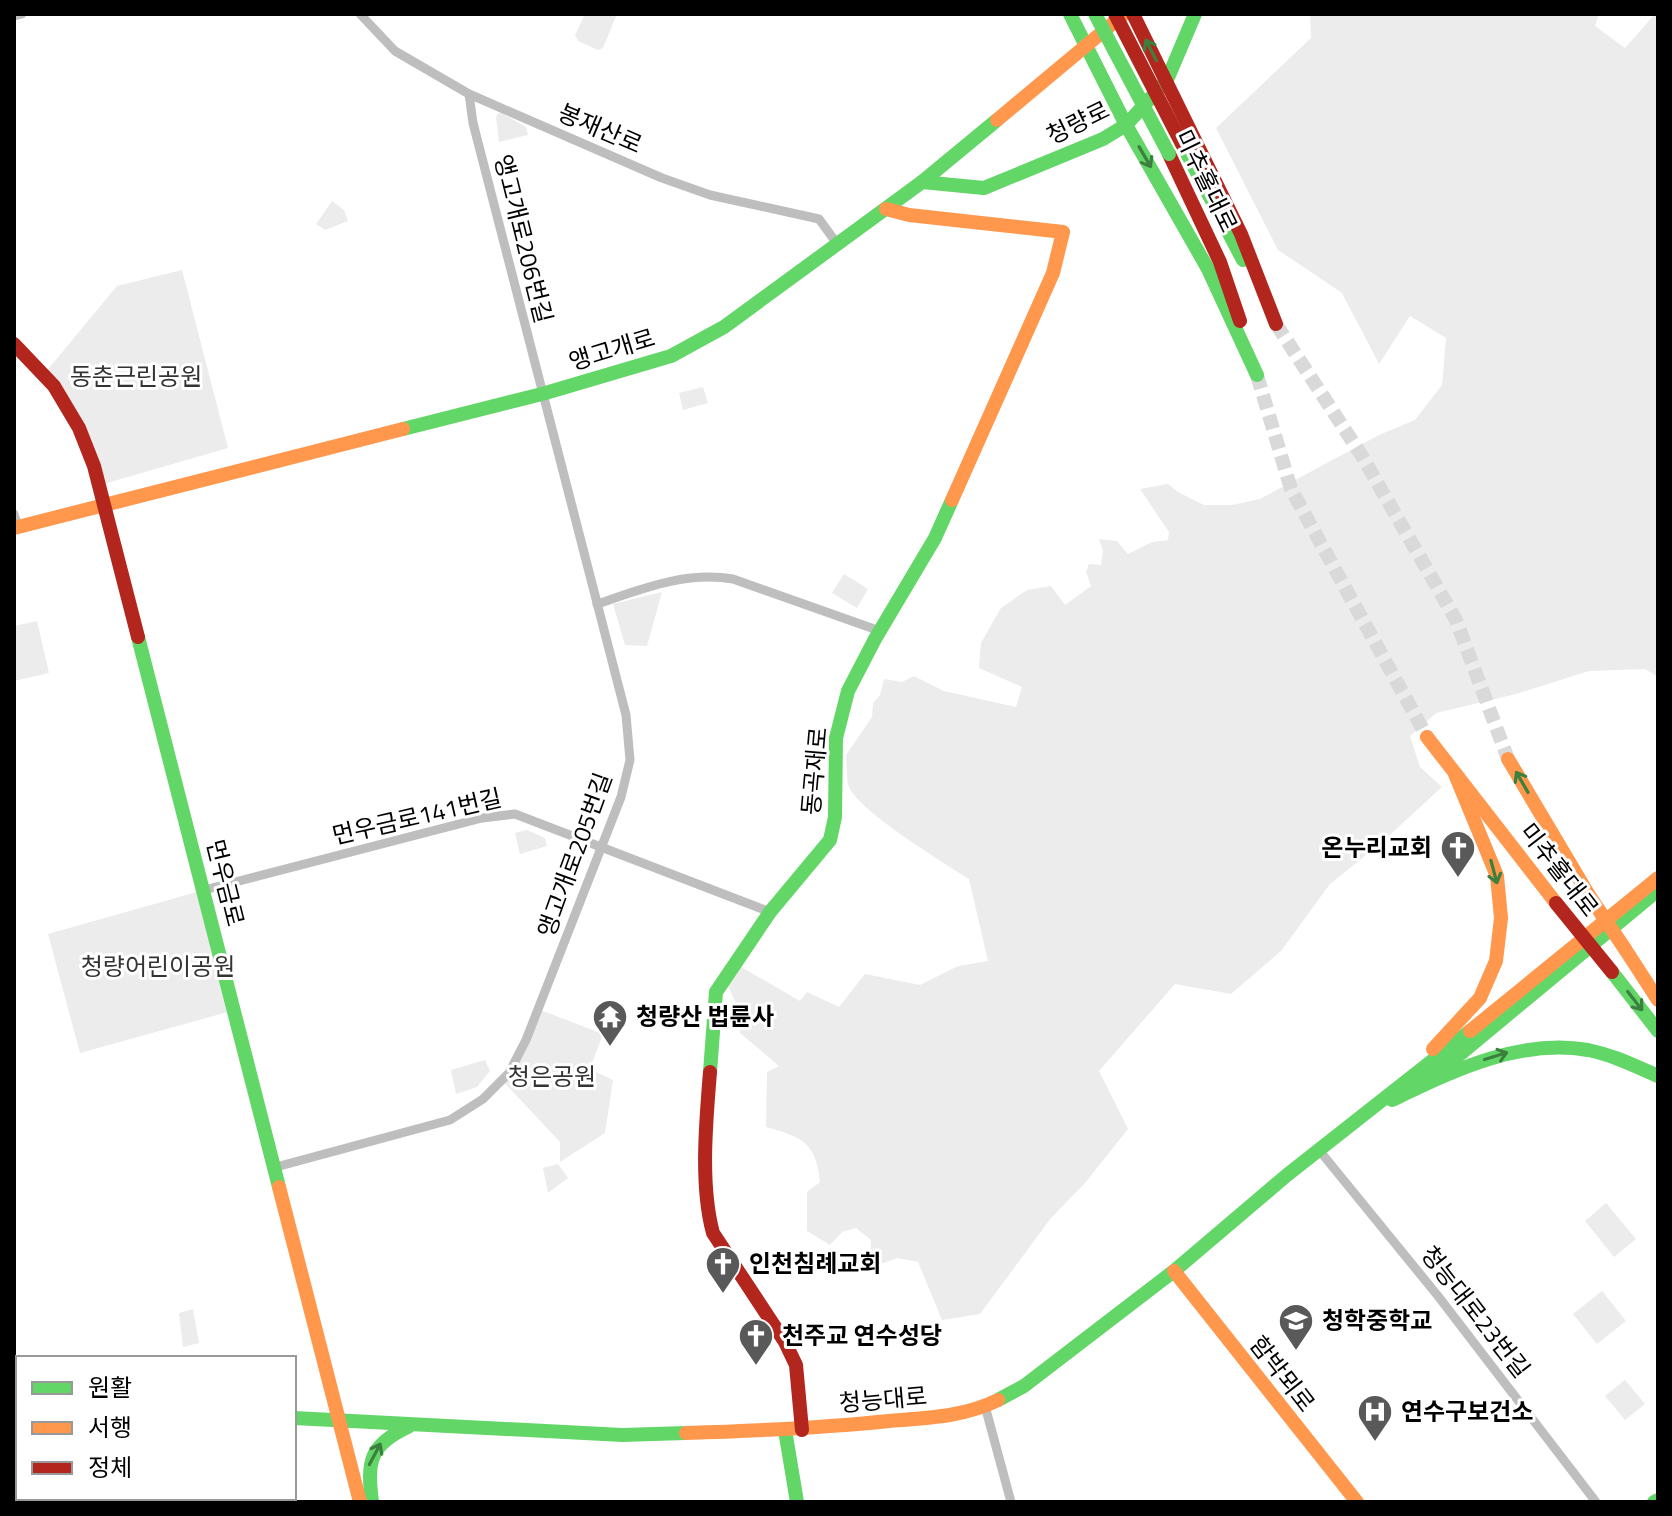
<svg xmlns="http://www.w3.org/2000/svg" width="1672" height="1516" font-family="'Titillium Web','Noto Sans KR',sans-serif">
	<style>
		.green { fill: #ececec }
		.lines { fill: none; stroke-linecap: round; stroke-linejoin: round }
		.secondary-tunnel { stroke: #d9d9d9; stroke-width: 14; stroke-dasharray: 14 7; stroke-linecap: butt }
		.street { stroke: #bebebe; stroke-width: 9 }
		.fast { stroke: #63d668; stroke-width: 14 }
		.slow { stroke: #ff974d; stroke-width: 14 }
		.jam { stroke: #b3261e; stroke-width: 14 }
		.fast-bridge { stroke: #63d668; stroke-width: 14 }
		.slow-bridge { stroke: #ff974d; stroke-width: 14 }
		.jam-bridge { stroke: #b3261e; stroke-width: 14 }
		.oneway { stroke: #3b803e }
		.labels { text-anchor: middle; stroke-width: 6; stroke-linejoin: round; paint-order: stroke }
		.street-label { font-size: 24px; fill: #000; stroke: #fff }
		.park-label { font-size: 24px; fill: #333; stroke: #fff }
		.poi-label { font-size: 24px; font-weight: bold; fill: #000; stroke: #fff; text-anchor: start }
	</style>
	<rect width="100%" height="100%" fill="#fff"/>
	<g class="green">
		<path d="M585,14H617L603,48L598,50L578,41L575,35Z"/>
		<path d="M1310,14H1599L1595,26L1625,48L1655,14H1658V677L1645,669L1589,671L1516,694L1436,713L1410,736L1420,767L1442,787L1381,843L1330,884L1281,951L1231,994L1175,984L1099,1071L1128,1129L1085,1183L1051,1218L980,1314L942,1320L918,1262L897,1258L881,1264L870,1260L871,1240L856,1228L842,1232L830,1245L807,1231V1192L820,1182C816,1142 802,1137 766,1127L767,1072L779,1066L740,1033L735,1001L727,984L741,967L800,1001L807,992L839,1007L865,974L920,985L958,966L988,961L969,879C944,863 860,812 849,787C846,778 847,764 846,755L872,717L873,703L880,695L884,679L902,682L914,676L944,691L1016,707L1022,687L979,668L981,643L1001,608L1027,590L1051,586L1065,605L1091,586L1086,572L1089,564L1101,565L1103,551L1099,539L1117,541L1128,554L1152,542L1168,540L1169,532L1140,489L1168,484L1178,492L1204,505H1232L1260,499L1379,435L1415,420L1442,385L1446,338L1410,316L1379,364L1342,293L1278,250L1216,128L1311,38Z"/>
		<path d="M500,112L526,127L528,135L499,142L496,116Z"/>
		<path d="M332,201L344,210L348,221L325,230L316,224Z"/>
		<path d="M182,270L228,448L100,485L94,466L45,373L117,286Z"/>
		<path d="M703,387L708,403L683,410L679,393Z"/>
		<path d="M844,574L868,589L857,608L832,593Z"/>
		<path d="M662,592L647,646L625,645L613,604Z"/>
		<path d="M37,621L49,673L14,681V626Z"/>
		<path d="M527,830L545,838L547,846L520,854L515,833Z"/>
		<path d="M204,890L235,1010L80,1053L48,934Z"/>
		<path d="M538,1009L603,1034L590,1069L613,1080L605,1133L560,1162V1142L502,1080Z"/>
		<path d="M485,1060L490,1071L477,1087L456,1094L451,1070Z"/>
		<path d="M558,1164L568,1178L548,1193L543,1168Z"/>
		<path d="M1606,1203L1636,1239L1614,1257L1585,1221Z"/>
		<path d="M1602,1291L1626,1321L1597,1344L1573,1314Z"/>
		<path d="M193,1309L199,1343L183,1347L179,1313Z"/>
		<path d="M1625,1380L1645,1404L1625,1420L1605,1396Z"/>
	</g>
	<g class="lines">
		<g class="secondary-tunnel">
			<path d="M1276,324L1362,456L1456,620L1508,759"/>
			<path d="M1257,375L1291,489L1427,737"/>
		</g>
		<g class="street">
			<path d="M360,14L395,51L469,94L662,178L710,195L819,219L838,245"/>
			<path d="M14,16L22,14"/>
			<path d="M14,514L18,527"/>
			<path d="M597,604C642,589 685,571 733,579L880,631"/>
			<path d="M204,890L482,818L515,814L770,912"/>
			<path d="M1319,1150L1438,1296L1596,1502"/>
			<path d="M276,1167L450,1120L483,1099L509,1073L526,1040L621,797L630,760L626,715L473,123L469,94"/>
			<path d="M985,1406L1011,1502"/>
			<path d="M142,1498L143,1502"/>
		</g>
		<g class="fast">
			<path d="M1070,14L1126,125L1208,269L1257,375"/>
			<path d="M1182,144L1243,260"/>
			<path d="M922,182L984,188L1103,139L1126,125L1167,80L1195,14"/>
			<path d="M403,429L542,394L671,356L724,327L922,182L997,120"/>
			<path d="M138,637L279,1187"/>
			<path d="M1612,972L1658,1031"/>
			<path d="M710,1072L716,992L770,912L830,840L835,817L836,738L848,691L875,639L935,538L952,500"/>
			<path d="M1418,1081L1453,1060L1658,890"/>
			<path d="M1392,1100C1453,1071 1519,1038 1588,1050C1613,1055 1635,1066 1658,1076"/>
			<path d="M998,1400L1024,1386L1174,1271L1287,1175L1470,1031"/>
			<path d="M14,1410H18"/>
			<path d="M294,1418L622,1435L686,1433"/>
			<path d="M785,1430L797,1502"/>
			<path d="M372,1502C367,1462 369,1445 408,1427"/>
			<path d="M1654,1502L1658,1500"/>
		</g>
		<g class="slow">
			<path d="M997,120L1124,14"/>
			<path d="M886,209L909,215L1063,232L1053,273L952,500"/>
			<path d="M14,528L403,429"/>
			<path d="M1427,737L1556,903"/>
			<path d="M1508,759L1590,897"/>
			<path d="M1625,949L1658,1000"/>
			<path d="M1470,1031L1658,878"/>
			<path d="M1433,1049L1480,998L1496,961L1501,918L1497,876L1455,774"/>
			<path d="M279,1187L360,1502"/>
			<path d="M1174,1271L1357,1502"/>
			<path d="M686,1433C754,1431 821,1428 889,1421C926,1418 964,1417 998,1400"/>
		</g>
		<g class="jam">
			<path d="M1133,14L1241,234L1276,324"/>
			<path d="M1169,154L1220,262L1240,321"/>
			<path d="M14,344L54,386L79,428L94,466L138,637"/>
			<path d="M710,1072C706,1122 700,1185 713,1233L785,1342L796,1365L802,1430"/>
		</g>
		<path class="fast-bridge" d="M1095,14L1169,154"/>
		<path class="slow-bridge" d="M1590,897L1625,949"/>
		<g class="jam-bridge">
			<path d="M1115,14L1182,144"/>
			<path d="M1556,903L1612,972"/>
		</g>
	</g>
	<defs><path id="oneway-shaft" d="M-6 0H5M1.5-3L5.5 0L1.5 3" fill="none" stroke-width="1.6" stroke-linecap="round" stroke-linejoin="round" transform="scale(2)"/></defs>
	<g class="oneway">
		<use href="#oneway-shaft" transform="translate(1151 50) rotate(-117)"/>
		<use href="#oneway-shaft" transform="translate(1145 157) rotate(60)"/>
		<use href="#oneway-shaft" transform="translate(1522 782) rotate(-120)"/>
		<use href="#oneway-shaft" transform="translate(1494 872) rotate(75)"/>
		<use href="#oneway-shaft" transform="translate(1635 1001) rotate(52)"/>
		<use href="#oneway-shaft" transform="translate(1496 1056) rotate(-17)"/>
		<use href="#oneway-shaft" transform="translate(375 1454) rotate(-62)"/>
	</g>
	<defs>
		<symbol id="church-pin" viewBox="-11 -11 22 30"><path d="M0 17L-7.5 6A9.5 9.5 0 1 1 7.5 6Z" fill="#595959" stroke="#fff"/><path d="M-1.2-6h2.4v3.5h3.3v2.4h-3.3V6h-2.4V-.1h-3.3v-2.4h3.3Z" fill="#fff"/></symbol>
		<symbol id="temple-pin" viewBox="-11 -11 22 30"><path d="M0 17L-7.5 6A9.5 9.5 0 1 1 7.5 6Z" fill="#595959" stroke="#fff"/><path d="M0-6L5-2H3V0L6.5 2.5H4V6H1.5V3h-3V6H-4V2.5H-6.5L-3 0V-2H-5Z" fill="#fff"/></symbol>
		<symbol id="school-pin" viewBox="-11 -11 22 30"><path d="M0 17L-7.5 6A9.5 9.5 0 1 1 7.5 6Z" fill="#595959" stroke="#fff"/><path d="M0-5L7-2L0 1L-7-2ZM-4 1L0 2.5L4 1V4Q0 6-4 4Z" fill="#fff"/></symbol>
		<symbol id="hospital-pin" viewBox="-11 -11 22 30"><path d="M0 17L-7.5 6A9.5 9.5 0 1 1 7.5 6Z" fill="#595959" stroke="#fff"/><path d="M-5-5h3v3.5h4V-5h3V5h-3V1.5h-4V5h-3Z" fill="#fff"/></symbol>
	</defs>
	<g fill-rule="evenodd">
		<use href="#church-pin" x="1438" y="828" width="40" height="54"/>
		<use href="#temple-pin" x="590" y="997" width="40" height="54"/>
		<use href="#church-pin" x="703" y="1244" width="40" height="54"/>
		<use href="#school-pin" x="1276" y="1301" width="40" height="54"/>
		<use href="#church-pin" x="736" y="1316" width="40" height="54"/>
		<use href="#hospital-pin" x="1355" y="1392" width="40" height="54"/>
	</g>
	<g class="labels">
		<g class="street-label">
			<text transform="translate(1078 123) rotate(-26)" y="8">청량로</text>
			<text transform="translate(600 129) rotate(23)" y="8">봉재산로</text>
			<text transform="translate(1206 181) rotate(64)" y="8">미추홀대로</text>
			<text transform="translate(523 239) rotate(76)" y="8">앵고개로206번길</text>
			<text transform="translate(612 350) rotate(-17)" y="8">앵고개로</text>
			<text transform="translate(815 771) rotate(-85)" y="8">동곡재로</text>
			<text transform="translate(417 817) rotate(-13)" y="8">먼우금로141번길</text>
			<text transform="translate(575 855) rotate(-70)" y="8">앵고개로205번길</text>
			<text transform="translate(1559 870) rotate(52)" y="8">미추홀대로</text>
			<text transform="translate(225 883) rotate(76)" y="8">먼우금로</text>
			<text transform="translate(1475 1312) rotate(52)" y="8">청능대로23번길</text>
			<text transform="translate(1282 1374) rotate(52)" y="8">함박뫼로</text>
			<text transform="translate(883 1400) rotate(-5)" y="8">청능대로</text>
		</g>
		<g class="park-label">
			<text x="136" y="385">동춘근린공원</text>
			<text x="158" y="975">청량어린이공원</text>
			<text x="552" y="1085">청은공원</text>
		</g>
		<g class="poi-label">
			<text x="1432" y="856" text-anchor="end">온누리교회</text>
			<text x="636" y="1025">청량산 법륜사</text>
			<text x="749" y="1272">인천침례교회</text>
			<text x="1322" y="1329">청학중학교</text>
			<text x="782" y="1344">천주교 연수성당</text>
			<text x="1401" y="1420">연수구보건소</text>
		</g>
	</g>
	<rect width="1672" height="1516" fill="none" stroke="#000000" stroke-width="32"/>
	<rect x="16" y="1356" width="280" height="144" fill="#ffffff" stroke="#999999" stroke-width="2"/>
	<rect x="32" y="1382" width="40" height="12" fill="#63d668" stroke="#999999" stroke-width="2"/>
	<text x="88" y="1396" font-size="24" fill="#000000">원활</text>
	<rect x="32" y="1422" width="40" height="12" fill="#ff974d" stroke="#999999" stroke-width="2"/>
	<text x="88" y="1436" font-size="24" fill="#000000">서행</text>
	<rect x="32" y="1462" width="40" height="12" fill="#b3261e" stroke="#999999" stroke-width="2"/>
	<text x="88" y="1476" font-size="24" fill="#000000">정체</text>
</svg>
